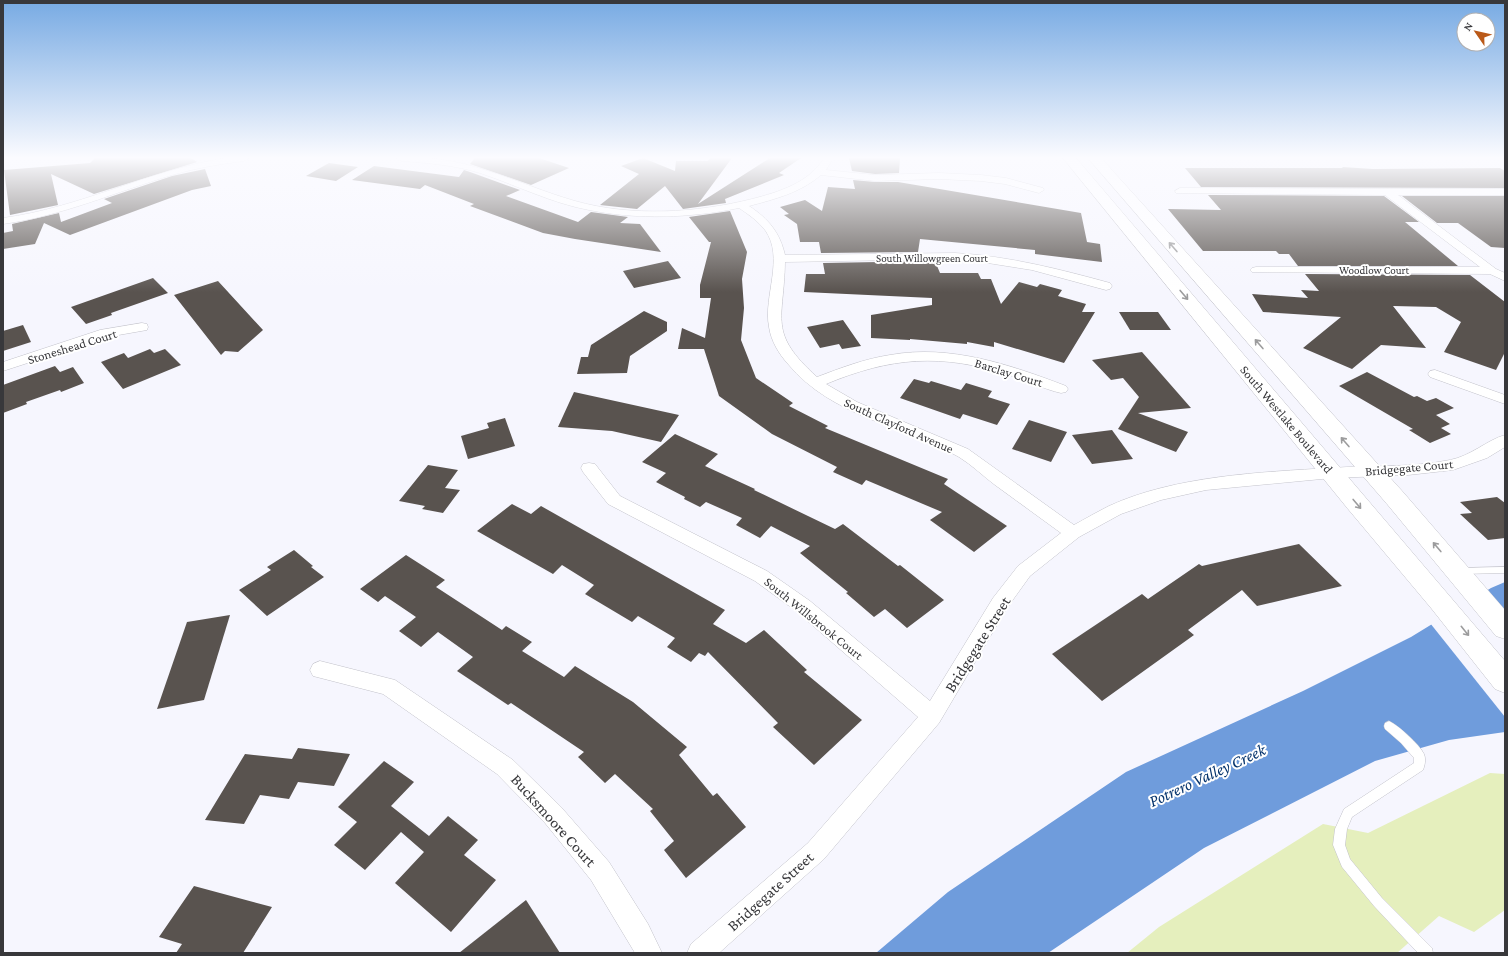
<svg xmlns="http://www.w3.org/2000/svg" width="1508" height="956" font-family="'Crimson Pro',serif">
	<style>
		.green { fill: #e5efbd }
		.water { fill: #6f9cdc }
		.pier { fill: #f6f6fe }
		.building { fill: #59534f }
		.lines { fill: none; stroke-linecap: round; stroke-linejoin: round }
		.lane-casing { stroke: #c2c2ca; stroke-width: 1 }
		.street-casing { stroke: #c2c2ca; stroke-width: 1 }
		.secondary-casing { stroke: #c2c2ca; stroke-width: 1 }
		.lane { fill: #fff; fill-rule: evenodd }
		.street { fill: #fff; fill-rule: evenodd }
		.secondary { fill: #fff; fill-rule: evenodd }
		.oneway { stroke: #9c9c9d }
		.labels { text-anchor: middle; stroke-width: 4; stroke-linejoin: round; paint-order: stroke }
		.far-street-label { font-size: 11px; fill: #38383b; stroke: #fff }
		.street-label { font-size: 13px; fill: #38383b; stroke: #fff }
		.near-street-label { font-size: 16px; fill: #38383b; stroke: #fff }
		.near-water-label { font-size: 17px; font-style: italic; fill: #06346d; stroke: #fff }
	</style>
	<rect width="100%" height="100%" fill="#f6f6fe"/>
	<path class="green" d="M1490,773L1505,774V910L1474,932L1439,916L1397,953H1127L1159,927L1323,824L1368,833Z"/>
	<path class="water" d="M1505,582V732L1449,740L1375,761L1204,848L1048,953H876L948,892L1126,772L1303,691L1411,637L1491,588Z"/>
	<path class="pier" d="M1484,590L1505,611V717L1430,623Z"/>
	<g class="building">
		<path d="M95,158H191L197,162L94,194L51,174L58,205L10,215L4,170L90,163Z"/>
		<path d="M475,158H539L569,168L531,185L470,164Z"/>
		<path d="M643,158L675,171L676,161H708L710,158H732L698,204L770,158H801L779,173L784,175L725,199L726,203L683,209L665,186L637,209L600,205L639,174L621,166Z"/>
		<path d="M849,158H900L899,173L875,174L852,171Z"/>
		<path d="M329,163L358,167L336,181L306,176Z"/>
		<path d="M374,166L459,177L464,170L470,172L520,190L506,196L578,222L591,212L628,217L620,223L640,224L661,252L575,239L543,233L470,206L474,204L425,185L420,189L352,180Z"/>
		<path d="M1342,167L1373,169L1500,168L1505,171V188L1201,187L1185,168H1343Z"/>
		<path d="M205,169L211,186L192,190L70,235L44,223L35,244L3,249V233L13,231L12,224L59,213L61,222L112,203L104,199L172,176Z"/>
		<path d="M853,180L875,182H898L1081,213L1087,242L1100,244L1102,262L1035,254V250L920,239L918,252L821,253L819,242H800L797,224L784,215L789,214L780,207L805,200L822,211L828,187L855,189Z"/>
		<path d="M1208,195L1384,196L1419,222H1405L1458,266H1298L1289,254H1279L1276,251H1203L1168,209L1221,210Z"/>
		<path d="M1402,196H1505V248L1491,247L1458,223H1437Z"/>
		<path d="M730,211L747,252L742,279L744,308L741,340L756,378L793,403L789,406L828,426L825,428L948,479L944,484L1007,526L974,552L930,520L942,512L866,480L862,485L833,472L837,467L772,434L719,396L704,349H678L682,328L705,338L711,298H700V285L711,242H709L689,217Z"/>
		<path d="M668,261L681,278L634,288L623,271Z"/>
		<path d="M935,261L940,273H978L981,279H991L1001,304L1019,282L1037,287L1040,284L1062,290L1058,296L1086,304L1082,312H1095L1064,363L994,342V347L967,342V344L910,339V340L871,338V315L932,305V298L804,292L806,274H825L823,263Z"/>
		<path d="M1305,274L1470,275L1505,302V352L1496,370L1444,352L1461,322L1436,307L1393,306L1426,348L1381,345L1352,369L1303,348L1341,317L1263,312L1252,294L1308,298L1301,290L1319,291Z"/>
		<path d="M153,278L168,293L111,313L112,315L86,324L71,307Z"/>
		<path d="M218,281L263,330L238,352L225,351L221,355L174,295Z"/>
		<path d="M644,311L667,322V331L630,356L627,373L577,374L581,357H588L591,345Z"/>
		<path d="M1119,312H1158L1171,330H1130Z"/>
		<path d="M843,320L861,346L842,349L839,344L820,348L807,327Z"/>
		<path d="M23,325L31,342L3,351V331Z"/>
		<path d="M150,349L154,353L165,349L181,365L123,389L101,362L124,353L128,358Z"/>
		<path d="M1142,352L1191,408L1138,413L1188,432L1176,452L1118,429L1139,397L1123,378L1111,380L1092,360Z"/>
		<path d="M55,366L60,372L73,367L84,383L61,392L60,390L26,402L27,404L3,413V385Z"/>
		<path d="M1367,372L1414,397L1417,396L1427,401L1436,398L1454,408L1436,415L1450,424L1441,428L1451,434L1430,443L1409,430L1413,429L1339,386Z"/>
		<path d="M914,379L929,383L931,381L961,390L966,383L992,391L988,397L1010,404L997,425L963,414L960,419L900,398Z"/>
		<path d="M574,392L679,415L661,442L612,431L558,427Z"/>
		<path d="M505,418L515,446L468,459L461,436L489,428L487,423Z"/>
		<path d="M1029,420L1067,432L1051,462L1012,449Z"/>
		<path d="M1112,430L1133,459L1092,464L1072,435Z"/>
		<path d="M675,434L718,454L705,466L755,489L754,490L835,529L843,524L898,566L900,565L944,600L907,628L885,609L874,617L846,593L848,592L800,553L810,546L771,526L760,538L736,525L742,518L706,502L700,507L684,499L685,497L656,482L666,473L642,462Z"/>
		<path d="M428,465L458,470L445,488L460,490L443,513L422,509L425,506L399,501Z"/>
		<path d="M1497,497L1505,503V538L1488,540L1460,514L1472,513L1460,502Z"/>
		<path d="M512,504L531,514L541,506L725,610L713,624L746,643L764,630L807,670L804,672L862,720L814,765L773,727L778,723L708,652L705,656L699,653L691,662L667,647L675,638L638,616L632,622L585,594L594,585L562,565L553,574L477,531Z"/>
		<path d="M1299,544L1342,586L1257,606L1242,590L1188,630L1194,635L1102,701L1052,654L1142,594L1148,599L1199,564L1202,566Z"/>
		<path d="M294,550L313,566L311,567L324,577L267,616L239,590L271,570L267,567Z"/>
		<path d="M406,555L445,580L436,587L502,630L506,626L532,642L522,651L564,677L575,666L633,702L687,747L679,755L713,796L717,793L746,827L686,878L664,850L674,841L650,811L653,809L615,774L605,783L578,757L584,752L511,703L508,705L457,671L473,657L438,632L421,647L399,631L416,617L385,596L378,602L360,589Z"/>
		<path d="M230,615L204,700L157,709L187,622Z"/>
		<path d="M298,748L350,754L334,786L298,782L289,799L260,795L244,824L205,820L245,754L292,759Z"/>
		<path d="M384,761L414,782L391,806L429,836L448,816L478,840L464,855L496,880L451,932L395,883L424,852L401,832L365,870L334,845L357,822L338,807Z"/>
		<path d="M194,886L272,907L243,953H176L182,944L159,937Z"/>
		<path d="M526,900L560,953H459Z"/>
	</g>
	<g class="lines">
		<defs>
			<g id="lane">
				<path d="M1505,567V573L1460,574L1457,573L1456,571L1457,569L1460,568Z"/>
				<path d="M1389,721C1398,725 1420,745 1424,754C1426,759 1425,765 1423,770L1352,817L1347,829L1345,845L1350,859L1382,898L1432,948L1433,953H1418L1374,906L1342,867L1333,845L1335,829L1344,809L1414,763V758L1401,743L1385,729L1384,726L1385,723Z"/>
			</g>
			<g id="street">
				<path d="M226,158H249L244,161C220,164 196,168 172,175C115,192 62,216 3,224V218C80,208 149,170 226,158Z"/>
				<path d="M397,158C461,152 516,184 575,201C632,217 696,213 752,199C779,192 809,183 824,158H833L826,170L875,175L939,173L981,175L1006,178L1043,188L1044,190L1039,193L1005,184L981,181L939,179L875,181L821,175C800,193 775,199 749,206C769,219 780,233 785,255L955,253C1008,256 1059,269 1110,283L1112,286L1110,289L1106,290L1032,270L975,261L955,259L785,262C784,320 767,332 817,377C841,368 864,359 890,355C950,344 1011,365 1066,386L1068,389L1066,392L1061,393C1043,389 1027,380 1009,375C941,353 891,357 826,384L857,402L968,449L1074,525C1085,519 1097,512 1109,506C1174,476 1261,472 1332,468C1371,465 1411,468 1450,460C1471,456 1487,440 1505,435V447L1487,458L1453,470L1408,475L1332,478L1206,490L1161,500L1121,514L1079,537L1030,576L1007,608L939,723L824,859L719,953H687L691,944L808,843L918,717L796,611L755,581L608,504L583,472L581,468L583,464L589,463L595,464L620,496L767,571L810,601L930,701L993,598L1018,566L1061,533C1039,517 1017,501 995,485C983,476 972,465 959,457C902,425 832,417 788,364C779,354 771,341 769,327C763,296 785,258 765,230C758,221 748,214 739,208C689,218 639,220 589,210C551,203 516,185 480,173C454,165 428,163 402,161Z"/>
				<path d="M1180,188L1505,189V195H1398L1496,269L1505,273V281L1490,274L1252,272L1250,270L1252,268L1256,267H1480L1385,195L1176,193L1175,191Z"/>
				<path d="M142,323L147,324L148,327L147,330L107,337L3,371V362L100,330Z"/>
				<path d="M1435,370L1505,395V404L1430,377L1428,374L1430,371Z"/>
				<path d="M320,661L395,680L513,760L561,807L609,862L648,924L662,953H635L591,880L545,823L497,774L383,694L313,676L310,670L313,664Z"/>
			</g>
			<g id="secondary">
				<path d="M1063,158H1076L1505,661V693L1495,689L1431,608L1348,509Z"/>
				<path d="M1088,158H1101L1403,492L1505,610V639L1496,636L1387,504Z"/>
			</g>
		</defs>
		<use href="#lane" class="lane-casing"/>
		<use href="#street" class="street-casing"/>
		<use href="#secondary" class="secondary-casing"/>
		<use href="#lane" class="lane"/>
		<use href="#street" class="street"/>
		<use href="#secondary" class="secondary"/>
	</g>
	<defs><path id="oneway-shaft" d="M-6 0H5M1.5-3L5.5 0L1.5 3" fill="none" stroke-width="1.6" stroke-linecap="round" stroke-linejoin="round"/></defs>
	<g class="oneway">
		<use href="#oneway-shaft" transform="translate(1173 247) rotate(-131)"/>
		<use href="#oneway-shaft" transform="translate(1184 295) rotate(50)"/>
		<use href="#oneway-shaft" transform="translate(1259 344) rotate(-131)"/>
		<use href="#oneway-shaft" transform="translate(1345 442) rotate(-131)"/>
		<use href="#oneway-shaft" transform="translate(1357 504) rotate(50)"/>
		<use href="#oneway-shaft" transform="translate(1437 547) rotate(-130)"/>
		<use href="#oneway-shaft" transform="translate(1465 631) rotate(51)"/>
	</g>
	<linearGradient id="sky" x2="0" y2="1"><stop stop-color="#77aae3"/><stop offset="0.54" stop-color="#fbfbff"/><stop offset="1" stop-color="#fbfbff" stop-opacity="0"/></linearGradient>
	<rect width="1508" height="292" fill="url(#sky)"/>
	<g class="labels">
		<g class="far-street-label">
			<text x="932" y="262">South Willowgreen Court</text>
			<text x="1374" y="274">Woodlow Court</text>
		</g>
		<g class="street-label">
			<text transform="translate(72 346) rotate(-17)" y="5">Stoneshead Court</text>
			<text transform="translate(1009 372) rotate(17)" y="5">Barclay Court</text>
			<text transform="translate(1287 419) rotate(50)" y="5">South Westlake Boulevard</text>
			<text transform="translate(899 425) rotate(24)" y="5">South Clayford Avenue</text>
			<text transform="translate(1409 467) rotate(-5)" y="5">Bridgegate Court</text>
			<text transform="translate(814 618) rotate(39)" y="5">South Willsbrook Court</text>
		</g>
		<g class="near-street-label">
			<text transform="translate(977 644) rotate(-58)" y="6">Bridgegate Street</text>
			<text transform="translate(554 820) rotate(48)" y="6">Bucksmoore Court</text>
			<text transform="translate(770 891) rotate(-42)" y="6">Bridgegate Street</text>
		</g>
		<g class="near-water-label">
			<text transform="translate(1207 775) rotate(-25)" y="6">Potrero Valley Creek</text>
		</g>
	</g>
	<rect width="1508" height="956" fill="none" stroke="#38383b" stroke-width="8"/>
	<g transform="translate(1476 32) rotate(304)"><circle r="19" fill="#ffffff" stroke="#afafb1"/>
	<path d="M0-3L7 15L0 10L-7 15Z" fill="#ba5918"/>
	<text y="-6" font-size="11" font-weight="bold" text-anchor="middle" fill="#38383b">N</text>
	</g>
</svg>
